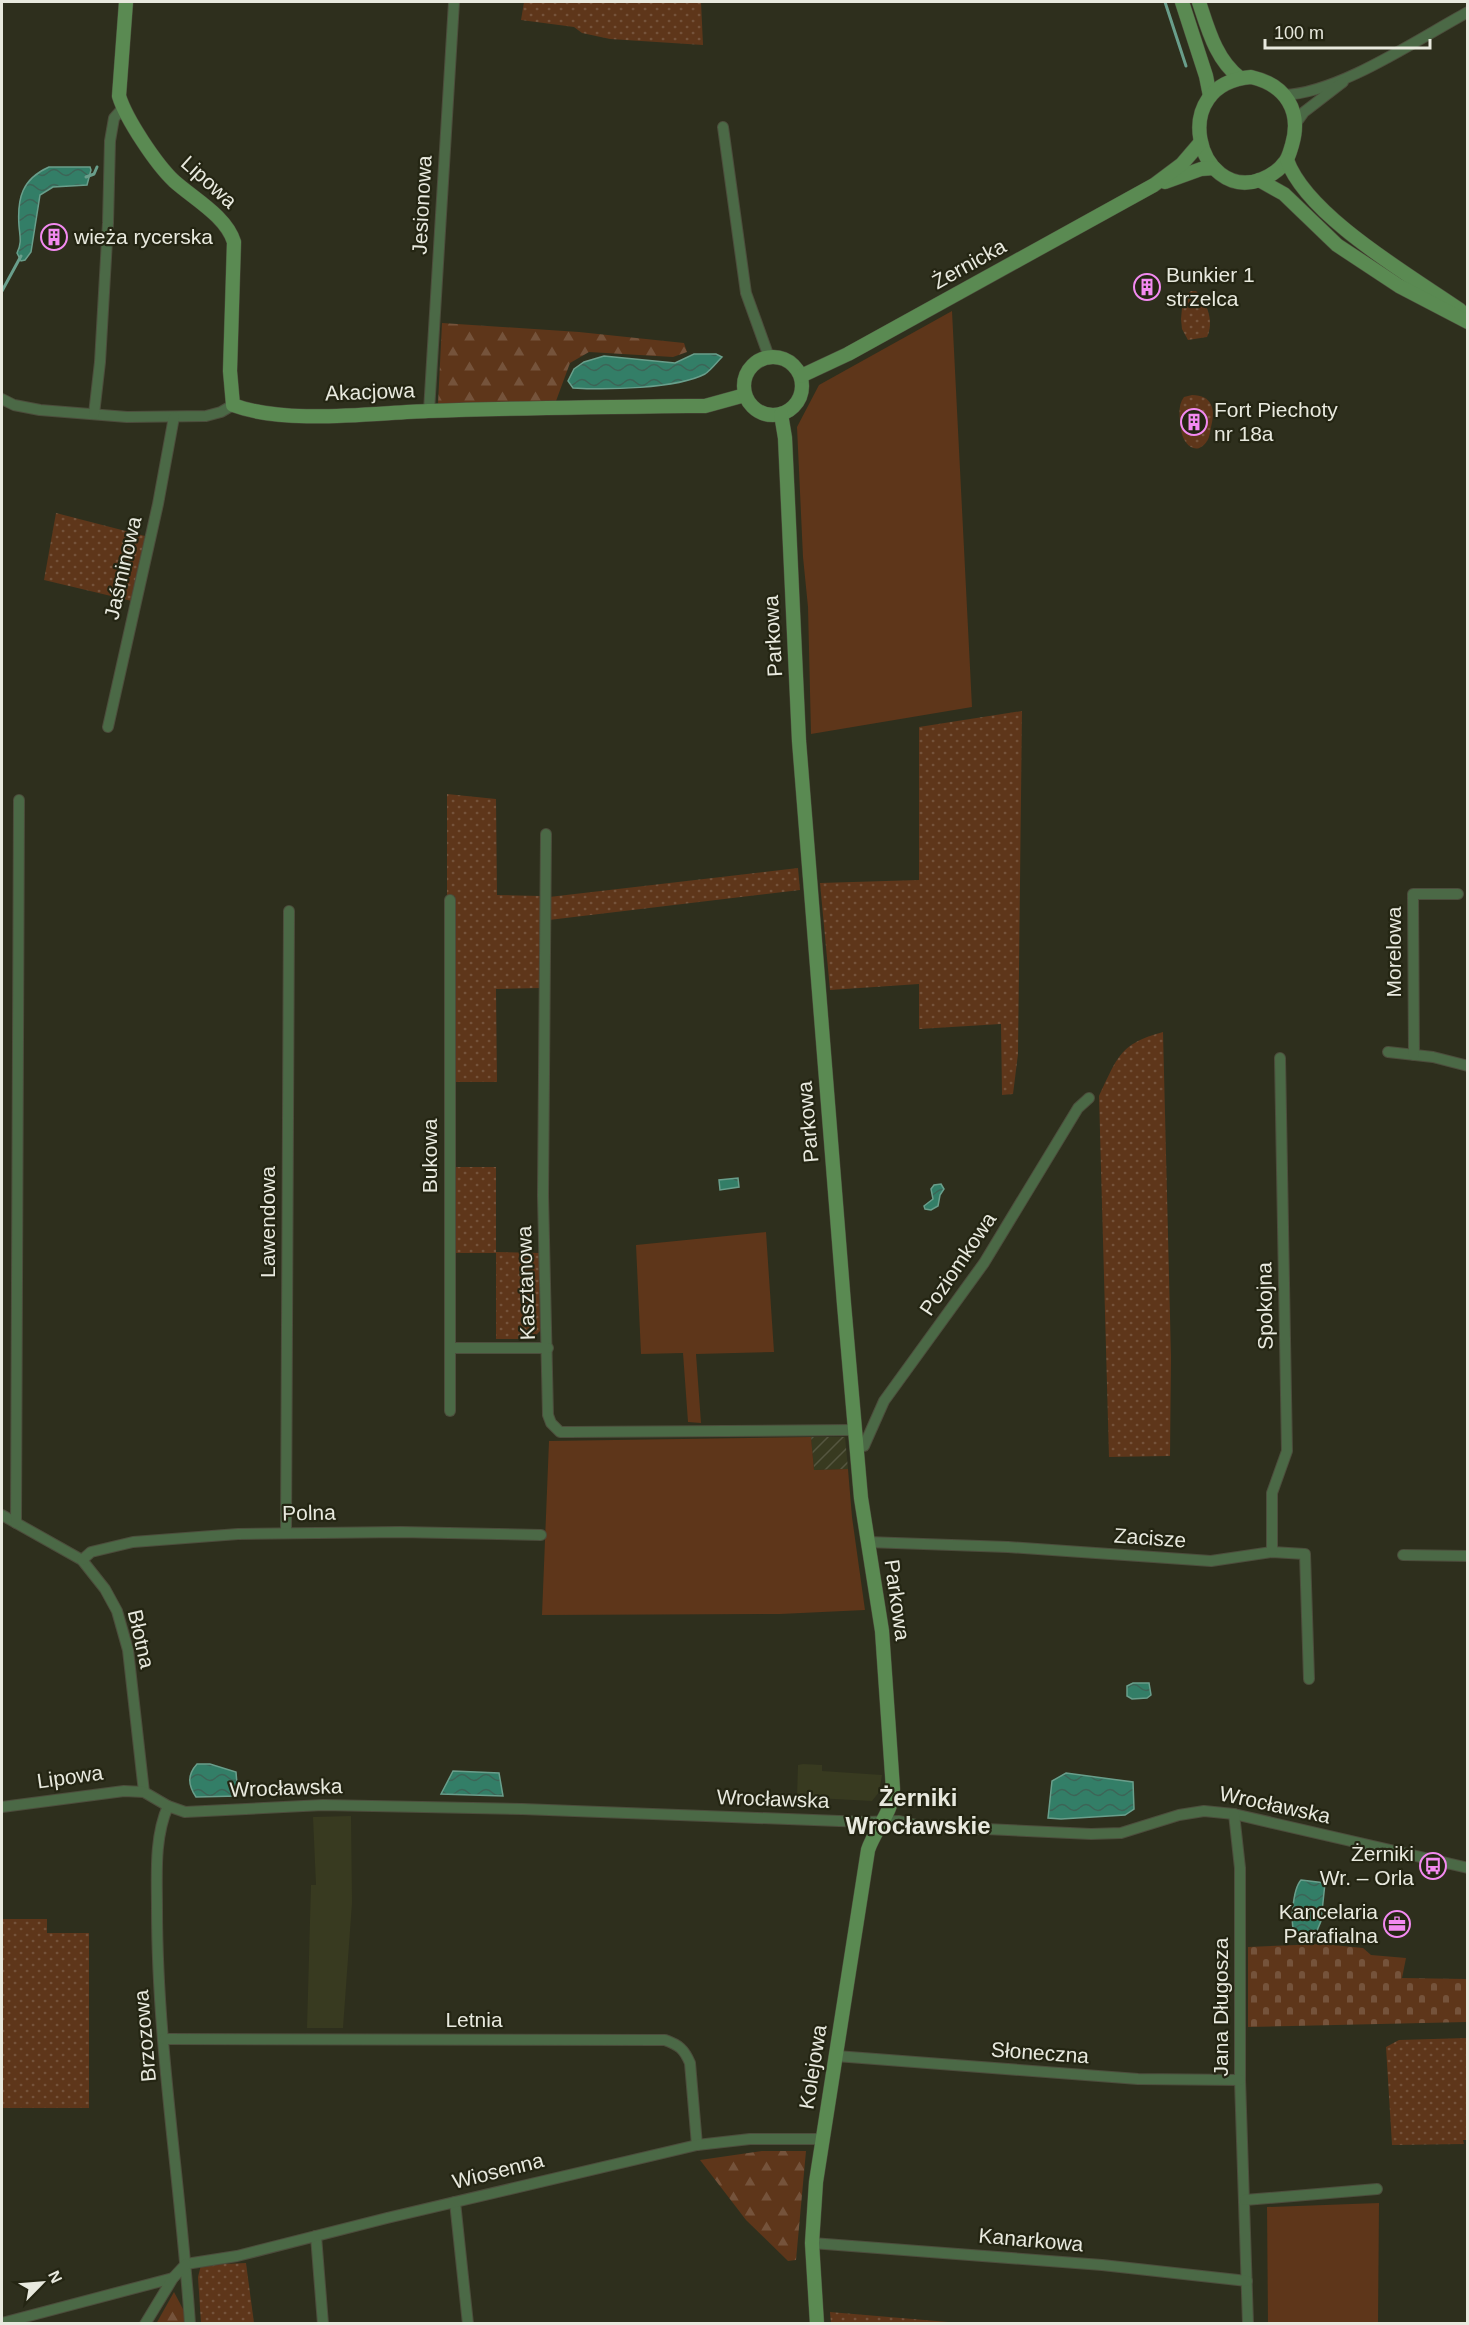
<svg xmlns="http://www.w3.org/2000/svg" width="1469" height="2325" font-family="Helvetica,sans-serif">
	<style>
		.built { fill: #383a20 }
		.industrial { fill: url(#industrial-furrows) }
		.grass { fill: url(#grass-dots) }
		.forest { fill: url(#forest-firs) }
		.cemetery { fill: url(#cemetery-stones) }
		.park { fill: #5e361a }
		.water { fill: url(#water-waves); stroke: #699e8b; stroke-width: 1.5 }
		.lines { fill: none; stroke-linecap: round; stroke-linejoin: round }
		.stream { stroke: #699e8b; stroke-width: 3 }
		.street-casing { stroke: #4c4d3c; stroke-width: 12 }
		.secondary-casing { stroke: #4c4d3c; stroke-width: 15 }
		.street { stroke: #4b6946; stroke-width: 10 }
		.secondary { stroke: #5a8a52; stroke-width: 14 }
		.labels { text-anchor: middle; stroke-width: 4.5; stroke-linejoin: round; paint-order: stroke }
		.street-label { font-size: 21px; fill: #e8e9de; stroke: #242513 }
		.poi-label { font-size: 21px; fill: #e8e9de; stroke: #242513; text-anchor: start }
		.quarter-label { font-size: 24px; font-weight: bold; fill: #e8e9de; stroke: #242513 }
	</style>
	<defs>
		<pattern id="industrial-furrows" width="10" height="10" patternUnits="userSpaceOnUse" patternTransform="scale(1.5)"><rect width="10" height="10" fill="#383a20"/><path d="M-1 1l2-2M0 10L10 0M9 11l2-2" fill="none" stroke="#555640"/></pattern>
		<pattern id="grass-dots" width="8" height="8" patternUnits="userSpaceOnUse" patternTransform="scale(1.5)"><rect width="8" height="8" fill="#5e361a"/><path d="M2 2h.1M6 6h.1" fill="none" stroke="#75533b" stroke-width="1.8" stroke-linecap="round"/></pattern>
		<pattern id="forest-firs" width="22" height="20" patternUnits="userSpaceOnUse" patternTransform="scale(1.5)"><rect width="22" height="20" fill="#5e361a"/><path d="M5 1l3.5 6h-7zM16 11l3.5 6h-7z" fill="#75533b"/></pattern>
		<pattern id="cemetery-stones" width="16" height="16" patternUnits="userSpaceOnUse" patternTransform="scale(1.5)"><rect width="16" height="16" fill="#5e361a"/><path d="M2 7V4a2 2 0 0 1 4 0v3zM10 15v-3a2 2 0 0 1 4 0v3z" fill="#75533b"/></pattern>
		<pattern id="water-waves" width="16" height="10" patternUnits="userSpaceOnUse" patternTransform="scale(1.5)"><rect width="16" height="10" fill="#337e67"/><path d="M0 5q4-4 8 0t8 0" fill="none" stroke="#3c6557"/></pattern>
	</defs>
	<rect width="100%" height="100%" fill="#2e2f1d"/>
	<g class="built">
		<path d="M803,1764L822,1765V1771L882,1775L879,1792L872,1801L797,1797L798,1765Z"/>
		<path d="M351,1816L352,1903L343,2028H307L311,1885H316L313,1817Z"/>
	</g>
	<path class="industrial" d="M811,1437H845L848,1469L814,1470Z"/>
	<g class="grass">
		<path d="M524,2H701L703,45L610,39L582,33L574,27L521,20Z"/>
		<path d="M1191,291H1196C1208,304 1214,322 1207,337L1188,340L1182,329L1181,319L1183,297Z"/>
		<path d="M1192,395C1212,395 1216,409 1211,427C1210,431 1210,437 1207,441C1196,458 1182,443 1181,429C1180,418 1177,406 1184,397Z"/>
		<path d="M56,513L145,536L132,601L44,580Z"/>
		<path d="M1022,711L1018,1054L1013,1094L1002,1095L1001,1024L919,1029V984L830,990L820,883L919,880V727Z"/>
		<path d="M447,794L496,799L497,895L541,896L540,988L496,989L497,1082H454L455,896L447,895Z"/>
		<path d="M798,868L800,890L549,920V897Z"/>
		<path d="M1163,1032L1171,1357L1170,1456L1109,1457L1099,1096C1118,1057 1119,1044 1163,1032Z"/>
		<path d="M455,1167H496V1252L539,1253L540,1331L532,1339H496V1253H454Z"/>
		<path d="M2,1919H47V1933H89V2108H2Z"/>
		<path d="M1467,2038V2140H1463L1464,2144L1392,2145L1386,2047L1399,2040Z"/>
		<path d="M246,2263L254,2323H201L198,2277L201,2265Z"/>
		<path d="M830,2312L960,2323H831Z"/>
	</g>
	<g class="forest">
		<path d="M442,323L579,332L684,343L687,352L673,357L589,352L570,363L556,401L438,404Z"/>
		<path d="M762,2151H806L796,2260L788,2261L746,2220L700,2160Z"/>
		<path d="M174,2292L184,2311L185,2323L156,2324Z"/>
	</g>
	<path class="cemetery" d="M1323,1944L1363,1948L1371,1955L1406,1958L1402,1978L1467,1979V2022L1248,2027V1947Z"/>
	<g class="park">
		<path d="M952,311L972,707L811,734L808,607L803,557L797,427L819,385Z"/>
		<path d="M766,1232L774,1352L696,1354L701,1423L688,1422L683,1353L641,1354L636,1245Z"/>
		<path d="M811,1437L814,1470L848,1469L852,1517L865,1610L780,1614L542,1615L549,1441Z"/>
		<path d="M1379,2203L1378,2323H1268L1267,2207Z"/>
	</g>
	<g class="water">
		<path d="M49,167H90L91,170L87,185L53,187L40,195L31,252L25,260L21,261L17,253C22,243 20,237 19,226C17,198 22,179 49,167Z"/>
		<path d="M694,354H716L722,357C717,362 711,370 705,374C676,389 605,390 573,388L568,381L574,369L584,362L604,356L675,363Z"/>
		<path d="M738,1178L739,1187L720,1190L719,1180Z"/>
		<path d="M941,1184L944,1189L940,1195L938,1206L931,1210L925,1209L924,1206L933,1199L931,1189L934,1185Z"/>
		<path d="M1133,1683H1149L1151,1695L1147,1698L1132,1699L1127,1696V1686Z"/>
		<path d="M197,1764H210L236,1772L238,1796L196,1797C188,1785 187,1775 197,1764Z"/>
		<path d="M453,1771L499,1773L503,1796L441,1794Z"/>
		<path d="M1066,1773L1133,1782L1134,1809L1125,1815L1061,1819L1048,1818L1052,1781Z"/>
		<path d="M1301,1880L1325,1883L1321,1921L1314,1938L1296,1937C1289,1926 1293,1889 1301,1880Z"/>
	</g>
	<g class="lines">
		<g class="stream">
			<path d="M1165,2L1186,66"/>
			<path d="M86,177L94,174L97,167"/>
			<path d="M2,291L21,256"/>
		</g>
		<defs>
			<g id="street">
				<path d="M1284,95C1339,93 1418,39 1468,12"/>
				<path d="M1296,123L1304,112L1343,82"/>
				<path d="M723,127L746,293L769,357"/>
				<path d="M2,399L14,405L40,410L127,417L206,416L221,412L233,405"/>
				<path d="M429,411L454,2"/>
				<path d="M94,414L100,362L108,223L110,141L114,118L123,108"/>
				<path d="M108,727L158,504L174,417"/>
				<path d="M546,834L543,1196L548,1415L551,1423L560,1432H568L854,1430"/>
				<path d="M1388,1052L1433,1057L1468,1066"/>
				<path d="M1414,1055L1413,894H1458"/>
				<path d="M450,1348H548"/>
				<path d="M450,1411V900"/>
				<path d="M856,1448L864,1446L884,1401L984,1263L1078,1108L1089,1098"/>
				<path d="M2,1515L82,1560L105,1589L117,1611L128,1650L144,1792"/>
				<path d="M16,1523L19,800"/>
				<path d="M286,1533L289,911"/>
				<path d="M867,1542L1008,1547L1211,1561L1272,1552L1305,1554L1309,1679"/>
				<path d="M1272,1552V1493L1287,1451L1280,1058"/>
				<path d="M1403,1555L1468,1556"/>
				<path d="M82,1560L91,1552L133,1542L238,1534L400,1532L541,1535"/>
				<path d="M168,1806C154,1838 157,1875 157,1909C157,2047 181,2185 190,2324"/>
				<path d="M2,1807L124,1791L144,1792L168,1806L185,1812L323,1805L522,1809L865,1822L899,1821L921,1826L1091,1834L1121,1833L1179,1815L1204,1811L1234,1814L1468,1868"/>
				<path d="M1234,1814L1240,1868V2080L1248,2324"/>
				<path d="M164,2039L665,2040C679,2045 684,2049 690,2063L697,2145"/>
				<path d="M836,2056L1138,2079L1240,2080"/>
				<path d="M1245,2200L1377,2189"/>
				<path d="M455,2202L468,2324"/>
				<path d="M316,2236L323,2324"/>
				<path d="M812,2243L1102,2265L1247,2281"/>
				<path d="M186,2264L237,2256L387,2218L697,2145L750,2139H823"/>
				<path d="M2,2323L173,2278"/>
				<path d="M145,2324L173,2278L186,2264"/>
			</g>
			<g id="secondary">
				<path d="M126,2L119,96C126,119 156,164 174,181C194,199 226,216 234,242L230,371L233,405C286,425 371,413 428,411C514,408 601,407 688,406H705L745,395"/>
				<path d="M1182,2L1206,76L1210,96"/>
				<path d="M1199,2C1208,29 1216,60 1240,78"/>
				<path d="M1251,77C1286,85 1302,111 1292,145C1290,151 1289,157 1285,162C1279,171 1270,176 1260,180C1197,201 1167,84 1251,77Z"/>
				<path d="M1287,160C1307,216 1411,276 1460,310"/>
				<path d="M1259,180L1284,194L1337,245L1399,286L1468,322"/>
				<path d="M1165,182L1201,169L1214,168"/>
				<circle cx="773" cy="386" r="29"/>
				<path d="M801,376L848,354L1154,185L1182,164L1200,143"/>
				<path d="M781,414L785,438L799,741L844,1304L861,1498L882,1631L893,1789C893,1812 875,1829 868,1850L816,2182L812,2243L817,2324"/>
			</g>
		</defs>
		<use href="#street" class="street-casing"/>
		<use href="#secondary" class="secondary-casing"/>
		<use href="#street" class="street"/>
		<use href="#secondary" class="secondary"/>
	</g>
	<defs>
		<symbol id="building-ring" viewBox="-11 -11 22 22"><circle r="9.5" fill="#242513" stroke="#f38af1" stroke-width="1.5"/><path d="M-4-6H4V6H1V3H-1V6H-4ZM-2.5-4.3h1.7v1.8h-1.7ZM.8-4.3h1.7v1.8H.8ZM-2.5-1h1.7V.8h-1.7ZM.8-1h1.7V.8H.8Z" fill="#f38af1"/></symbol>
		<symbol id="bus-ring" viewBox="-11 -11 22 22"><circle r="9.5" fill="#242513" stroke="#f38af1" stroke-width="1.5"/><path d="M-5-6H5V4H4V6H2V4H-2V6H-4V4H-5ZM-3.5-4V0h7V-4ZM-3.5 1.2v1.5H-2V1.2ZM2 1.2v1.5H3.5V1.2Z" fill="#f38af1"/></symbol>
		<symbol id="office-ring" viewBox="-11 -11 22 22"><circle r="9.5" fill="#242513" stroke="#f38af1" stroke-width="1.5"/><path d="M-6-3h4V-5.5h4V-3h4V5H-6ZM-1-4.5V-3h2v-1.5ZM-6 0V1H6V0Z" fill="#f38af1"/></symbol>
	</defs>
	<g fill-rule="evenodd">
		<use href="#building-ring" x="39" y="222" width="30" height="30"/>
		<use href="#building-ring" x="1132" y="272" width="30" height="30"/>
		<use href="#building-ring" x="1179" y="407" width="30" height="30"/>
		<use href="#bus-ring" x="1418" y="1851" width="30" height="30"/>
		<use href="#office-ring" x="1382" y="1909" width="30" height="30"/>
	</g>
	<g class="labels">
		<g class="street-label">
			<text transform="translate(209 182) rotate(42)" y="7">Lipowa</text>
			<text transform="translate(422 205) rotate(-87)" y="7">Jesionowa</text>
			<text transform="translate(969 264) rotate(-29)" y="7">Żernicka</text>
			<text transform="translate(370 392) rotate(-2)" y="7">Akacjowa</text>
			<text transform="translate(123 568) rotate(-77)" y="7">Jaśminowa</text>
			<text transform="translate(773 636) rotate(-93)" y="7">Parkowa</text>
			<text transform="translate(1394 952) rotate(-90)" y="7">Morelowa</text>
			<text transform="translate(808 1122) rotate(-95)" y="7">Parkowa</text>
			<text transform="translate(430 1156) rotate(-90)" y="7">Bukowa</text>
			<text transform="translate(268 1222) rotate(-90)" y="7">Lawendowa</text>
			<text transform="translate(958 1264) rotate(-56)" y="7">Poziomkowa</text>
			<text transform="translate(526 1283) rotate(-92)" y="7">Kasztanowa</text>
			<text transform="translate(1265 1306) rotate(-91)" y="7">Spokojna</text>
			<text transform="translate(309 1513) rotate(-1)" y="7">Polna</text>
			<text transform="translate(1150 1538) rotate(4)" y="7">Zacisze</text>
			<text transform="translate(897 1600) rotate(82)" y="7">Parkowa</text>
			<text transform="translate(141 1639) rotate(77)" y="7">Błotna</text>
			<text transform="translate(70 1777) rotate(-8)" y="7">Lipowa</text>
			<text transform="translate(286 1788) rotate(-2)" y="7">Wrocławska</text>
			<text transform="translate(773 1799) rotate(2)" y="7">Wrocławska</text>
			<text transform="translate(1275 1805) rotate(12)" y="7">Wrocławska</text>
			<text transform="translate(1221 2007) rotate(-90)" y="7">Jana Długosza</text>
			<text x="474" y="2027">Letnia</text>
			<text transform="translate(145 2036) rotate(-95)" y="7">Brzozowa</text>
			<text transform="translate(1040 2053) rotate(4)" y="7">Słoneczna</text>
			<text transform="translate(813 2067) rotate(-81)" y="7">Kolejowa</text>
			<text transform="translate(498 2171) rotate(-14)" y="7">Wiosenna</text>
			<text transform="translate(1031 2240) rotate(5)" y="7">Kanarkowa</text>
		</g>
		<g class="poi-label">
			<text x="74" y="244">wieża rycerska</text>
			<text x="1166" y="282">Bunkier 1<tspan x="1166" dy="24">strzelca</tspan></text>
			<text x="1214" y="417">Fort Piechoty<tspan x="1214" dy="24">nr 18a</tspan></text>
			<text x="1414" y="1861" text-anchor="end">Żerniki<tspan x="1414" dy="24">Wr. – Orla</tspan></text>
			<text x="1378" y="1919" text-anchor="end">Kancelaria<tspan x="1378" dy="24">Parafialna</tspan></text>
		</g>
		<g class="quarter-label">
			<text x="918" y="1806">Żerniki<tspan x="918" dy="28">Wrocławskie</tspan></text>
		</g>
	</g>
	<rect width="1469" height="2325" fill="none" stroke="#e8e9de" stroke-width="6"/>
	<g transform="translate(42 2283) rotate(65)" stroke="#242513" stroke-width="4.5" paint-order="stroke">
	<path d="M0-4.5L10 22L0 15L-10 22Z" fill="#e8e9de"/>
	<text y="-9" font-size="16" font-weight="bold" text-anchor="middle" fill="#e8e9de">N</text>
	</g>
	<path d="M1265 39v9h165v-9" fill="none" stroke="#e8e9de" stroke-width="3"/>
	<text x="1274" y="39" font-size="18" fill="#e8e9de" stroke="#242513" stroke-width="4.5" paint-order="stroke">100 m</text>
</svg>
